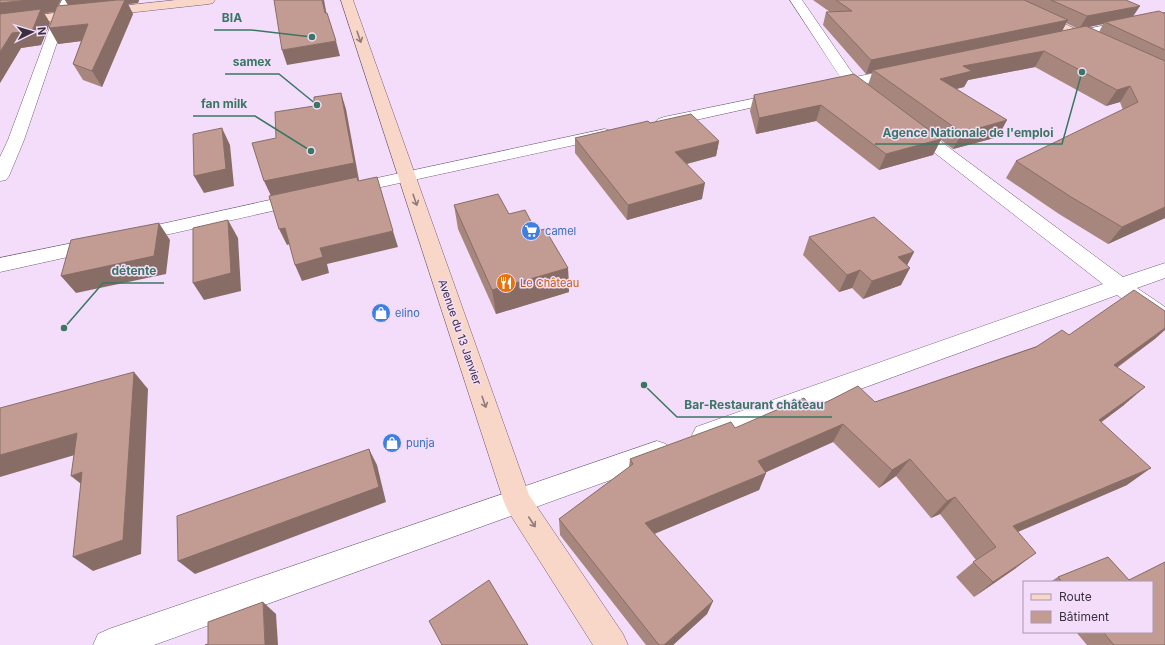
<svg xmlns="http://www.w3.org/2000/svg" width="1165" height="645" font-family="Inter,sans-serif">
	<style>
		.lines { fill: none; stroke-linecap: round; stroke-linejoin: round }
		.street-casing { stroke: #735f79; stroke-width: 1 }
		.secondary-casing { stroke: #735f79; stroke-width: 1 }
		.street { fill: #fff; fill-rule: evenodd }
		.secondary { fill: #f8d6c8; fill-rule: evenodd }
		.wall { fill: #a7867e; fill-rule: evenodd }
		.shaded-wall { fill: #886d66 }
		.building { fill: #c29c92; stroke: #886d66 }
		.oneway { stroke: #907b7c }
		.labels { text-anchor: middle; stroke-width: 3; stroke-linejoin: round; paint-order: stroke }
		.shop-label { font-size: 11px; fill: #366cbe; stroke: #f4ddfb; text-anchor: start }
		.food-label { font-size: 11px; fill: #c56008; stroke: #f4ddfb; text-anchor: start }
		.street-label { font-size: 11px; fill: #3a313d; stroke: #f4ddfb }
		.leader { fill: none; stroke: #3a7763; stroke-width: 1.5 }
		.callout-dot { fill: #3a7763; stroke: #f4ddfb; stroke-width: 1.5 }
		.callout-label { font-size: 12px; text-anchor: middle; font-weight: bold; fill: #3a7763; stroke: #f4ddfb; stroke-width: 3; stroke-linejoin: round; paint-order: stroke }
	</style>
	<rect width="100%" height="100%" fill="#f4ddfb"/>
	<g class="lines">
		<defs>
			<g id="street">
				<path d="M62,0H74L66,16L24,140L9,176L6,180L0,181V157L8,140L54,16Z"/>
				<path d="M790,0H802L855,77L900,68L905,69L907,72L905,75L863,84L869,90L867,93C859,95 855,92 848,87L832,90L827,89L825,86L827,83L842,80Z"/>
				<path d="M1165,13V21L1067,41L1062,40L1060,37L1062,34L1067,33Z"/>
				<path d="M781,93L786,94L788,97L786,100L664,127L658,125L656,122L658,119L664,117Z"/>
				<path d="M914,124L920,126L1123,277L1165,263V278L1137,288L1165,307V326L1157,324L1117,295L705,446L696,443L692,435L696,427L1103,284L908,132L906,129L908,126Z"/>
				<path d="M605,129L611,131L613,134L611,137L349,194L343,193L340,189L343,185L349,184Z"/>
				<path d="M302,193L308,195L311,199L308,203L134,242L127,240L124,236L127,232L134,230Z"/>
				<path d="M97,238L104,239L107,244L104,249L0,272V258Z"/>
				<path d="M657,441L666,444L670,452L666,460L154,645H93L98,634L109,629Z"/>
			</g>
			<g id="secondary">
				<path d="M176,0H215L213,3L209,4L0,27V19Z"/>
				<path d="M341,0H353L529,495L623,634L628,645H593L508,511L504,502Z"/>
				<path d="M998,0H1014L1099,40L1101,43L1099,46H1089L1000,3Z"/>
			</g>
		</defs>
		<use href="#street" class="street-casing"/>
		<use href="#secondary" class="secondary-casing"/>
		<use href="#street" class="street"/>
		<use href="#secondary" class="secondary"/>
	</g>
	<g class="wall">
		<path d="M0,0L58,6L68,5L65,0H139L138,3L128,4L133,14L102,87L83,80L73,64L81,41L58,44L56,9L55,12L44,13L50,23L41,45L21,48L0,83Z"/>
		<path d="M813,0H1126L1133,16L1165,14V218L1108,244L1059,214L1006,178L1016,161L1123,110L1120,102L1106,106L1035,67L968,80L964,87L956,89L998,137L953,149L941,140L933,155L879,170L816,121L756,134L750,111L754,95L868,85L872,73L866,74L823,25L826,12H830ZM1066,23L1076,28L1062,31ZM1103,24L1099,32L1089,27Z"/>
		<path d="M650,123L719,141L716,156L687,164L702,199L627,220L575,153V138Z"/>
		<path d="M454,205L509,214L536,231L568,268L569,292L496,314L458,229Z"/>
		<path d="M809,237L914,252L907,265L901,285L863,299L852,288L839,292L803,255Z"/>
		<path d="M1069,335L1156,338L1117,368L1124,405L1101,422L1127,485L1018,532L1016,568L974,597L956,577L976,560L940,514L931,518L896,476L879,488L833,442L766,472V473L759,490L654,534L713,601L707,614L673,645H646L560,535L559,519L629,467L630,459L735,428L813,409L875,402Z"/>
		<path d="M1108,557L1129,580L1165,562V645H1087L1076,632H1152V582H1050L1058,577Z"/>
	</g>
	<g class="shaded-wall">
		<path d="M28,0H61L55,12L44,13L50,23L41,45L21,48L0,83V3Z"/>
		<path d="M65,0H139L138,3L128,4L133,14L102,87L92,71L123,4L71,10Z"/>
		<path d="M322,0H324L329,27L325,13Z"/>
		<path d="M1140,6L1132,18L1105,22L1103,24L1079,29L1087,16Z"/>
		<path d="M1068,20L1061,33L873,70L872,73L866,74L871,60Z"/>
		<path d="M88,24L97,39L58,44L49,28Z"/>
		<path d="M336,41L340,56L287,65L282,50Z"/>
		<path d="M1044,51L1035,67L968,80L964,87L932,95L940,79L963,66Z"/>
		<path d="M1130,86L1120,102L1106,106L1117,90Z"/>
		<path d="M341,93L346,109L359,180H358L362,193L272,198L264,181Z"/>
		<path d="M821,105L816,121L756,134L759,118Z"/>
		<path d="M1007,120L998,137L953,149L962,133Z"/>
		<path d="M222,128L230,145L234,186L204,193L194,176Z"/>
		<path d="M941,139L933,155L879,170L886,154Z"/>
		<path d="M719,141L716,156L674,167L675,152Z"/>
		<path d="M705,183L702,199L627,220L628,205Z"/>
		<path d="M1165,207V218L1108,244L1122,227Z"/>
		<path d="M228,220L238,238L241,291L204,300L193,283Z"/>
		<path d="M159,223L170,240L166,274L76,293L61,276Z"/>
		<path d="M285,228L292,243L287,245L279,229Z"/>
		<path d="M393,231L398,247L327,264L329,273L302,281L295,265L320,248Z"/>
		<path d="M914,252L905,269L910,268L901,285L863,299L872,281L898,257Z"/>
		<path d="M568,268L569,292L496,314L492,290Z"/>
		<path d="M860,270L852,288L839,292L847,275Z"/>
		<path d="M1165,328V330L1156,338L1094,384L1114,365Z"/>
		<path d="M134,372L148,389L141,554L93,571L73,557Z"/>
		<path d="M1145,387L1124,405L1079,439L1099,420Z"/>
		<path d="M843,424L833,442L751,479L758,461Z"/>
		<path d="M77,433L95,449L0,477V455Z"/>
		<path d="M369,449L377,465L386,502L195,574L178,561Z"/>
		<path d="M910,459L896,476L879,488L892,470Z"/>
		<path d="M1151,468L1127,485L994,542L1013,526Z"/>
		<path d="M82,472L90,491L71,476Z"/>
		<path d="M766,473L759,490L642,539L645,523Z"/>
		<path d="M955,497L940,514L931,518L947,501Z"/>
		<path d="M1036,553L1016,568L974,597L993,582Z"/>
		<path d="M713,601L707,614L673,645H664Z"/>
		<path d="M263,602L276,614L278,645H265Z"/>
	</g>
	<g class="building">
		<path d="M0,0H28L0,3Z"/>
		<path d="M117,0H125L92,71L73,64L88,24L49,28L57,6Z"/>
		<path d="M274,0H322L325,13H327L336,41L282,50Z"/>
		<path d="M836,0H1024L1068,20L871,60L826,12L852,11Z"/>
		<path d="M1051,0H1126L1140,6L1087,16Z"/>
		<path d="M41,9L32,31L12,33L0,52V14Z"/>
		<path d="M1159,11L1165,14V50L1105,22Z"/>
		<path d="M1086,26L1165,61V207L1122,227L1071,197L1016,161L1138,102L1130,86L1117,90L1044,51L963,66L972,71L940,79L1007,120L962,133L873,70Z"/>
		<path d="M854,74L941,139L886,154L821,105L759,118L754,95Z"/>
		<path d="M341,93L354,163L264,181L252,143L276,138L275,112L314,106V97Z"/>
		<path d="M691,114L719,141L675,152L705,183L628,205L575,138L648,121L650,123Z"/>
		<path d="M222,128L226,169L194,176L193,134Z"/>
		<path d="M357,177L358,181L377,177L393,231L320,248L323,257L295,265L285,228L279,229L269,196Z"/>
		<path d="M498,194L509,214L525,210L536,231L545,229L568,268L492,290L454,205Z"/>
		<path d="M874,217L914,252L898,257L910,268L872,281L860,270L847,275L809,237Z"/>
		<path d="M228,220L231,273L193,283V228Z"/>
		<path d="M159,223L154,256L61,276L71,240Z"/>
		<path d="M1134,290L1165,311V328L1114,365L1145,387L1099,420L1151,468L1013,526L1036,553L993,582L973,562L996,547L955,497L947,501L910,459L892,470L843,424L758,461L766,473L645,523L713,601L664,645H659L559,519L633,464L630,459L731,422L735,428L804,398L813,409L858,386L875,402L1036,347L1062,330L1069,335Z"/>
		<path d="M134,372L123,540L73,557L82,472L71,476L77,433L0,455V408Z"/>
		<path d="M369,449L379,487L178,561L177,516Z"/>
		<path d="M1108,557L1129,580L1165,562V645H1114L1103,632H1152V582H1062L1058,577Z"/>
		<path d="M489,580L528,645H442L429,621Z"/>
		<path d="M263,602L265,645H205L208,644V622Z"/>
	</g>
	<defs><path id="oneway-shaft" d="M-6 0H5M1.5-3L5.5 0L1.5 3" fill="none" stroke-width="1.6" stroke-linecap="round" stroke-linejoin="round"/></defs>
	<g class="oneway">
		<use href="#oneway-shaft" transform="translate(359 37) rotate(71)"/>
		<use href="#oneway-shaft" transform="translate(415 200) rotate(71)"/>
		<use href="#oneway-shaft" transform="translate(484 402) rotate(71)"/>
		<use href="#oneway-shaft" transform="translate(532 522) rotate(57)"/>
	</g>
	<defs>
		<symbol id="supermarket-disc" viewBox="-11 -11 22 22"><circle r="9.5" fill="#3f7fe0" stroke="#f4ddfb"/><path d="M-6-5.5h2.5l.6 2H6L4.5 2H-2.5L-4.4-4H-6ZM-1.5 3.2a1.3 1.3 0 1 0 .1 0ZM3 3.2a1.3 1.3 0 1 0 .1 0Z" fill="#fff"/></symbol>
		<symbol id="restaurant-disc" viewBox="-11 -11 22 22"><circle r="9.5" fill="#e8710a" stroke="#f4ddfb"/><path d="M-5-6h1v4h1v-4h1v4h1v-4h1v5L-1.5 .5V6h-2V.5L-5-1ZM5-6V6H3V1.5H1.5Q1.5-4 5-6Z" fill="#fff"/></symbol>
		<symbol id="shop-disc" viewBox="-11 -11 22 22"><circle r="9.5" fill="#3f7fe0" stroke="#f4ddfb"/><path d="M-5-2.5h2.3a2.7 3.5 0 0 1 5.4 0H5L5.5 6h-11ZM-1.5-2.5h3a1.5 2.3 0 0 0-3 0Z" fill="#fff"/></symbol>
	</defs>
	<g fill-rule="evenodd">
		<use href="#supermarket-disc" x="520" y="220" width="22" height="22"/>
		<use href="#restaurant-disc" x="495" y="272" width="22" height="22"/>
		<use href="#shop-disc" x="370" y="302" width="22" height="22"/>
		<use href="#shop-disc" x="381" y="432" width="22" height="22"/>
	</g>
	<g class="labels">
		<g class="shop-label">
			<text x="545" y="235">camel</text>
			<text x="395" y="317">elino</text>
			<text x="406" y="447">punja</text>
		</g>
		<g class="food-label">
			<text x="520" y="287">Le Château</text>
		</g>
		<g class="street-label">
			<text transform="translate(460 332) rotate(71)" y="4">Avenue du 13 Janvier</text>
		</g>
	</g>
	<path class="leader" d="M312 37L251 30H214M317 105L279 74H225M311 151L255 116H193M1082 72L1062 144H875M64 328L103 283H164M644 385L677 417H832"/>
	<g class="callout-dot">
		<circle cx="312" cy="37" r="4"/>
		<circle cx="317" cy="105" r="4"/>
		<circle cx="311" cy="151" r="4"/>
		<circle cx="1082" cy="72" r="4"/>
		<circle cx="64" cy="328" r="4"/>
		<circle cx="644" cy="385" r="4"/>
	</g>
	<g class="callout-label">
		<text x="232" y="22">BIA</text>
		<text x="252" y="66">samex</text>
		<text x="224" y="108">fan milk</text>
		<text x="968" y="137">Agence Nationale de l'emploi</text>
		<text x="134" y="275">détente</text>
		<text x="754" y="409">Bar-Restaurant château</text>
	</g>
	<rect x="1023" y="581" width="130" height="52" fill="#f4ddfb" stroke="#aa98af"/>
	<rect x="1031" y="594" width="20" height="6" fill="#f8d6c8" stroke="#aa98af"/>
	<text x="1059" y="601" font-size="12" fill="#3a313d">Route</text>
	<rect x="1031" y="611" width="20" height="12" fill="#c29c92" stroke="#aa98af"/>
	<text x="1059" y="621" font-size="12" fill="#3a313d">Bâtiment</text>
	<g transform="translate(32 32) rotate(85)" stroke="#f4ddfb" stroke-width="3" paint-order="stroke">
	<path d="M0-3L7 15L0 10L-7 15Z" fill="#3a313d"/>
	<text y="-6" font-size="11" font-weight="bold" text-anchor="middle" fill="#3a313d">N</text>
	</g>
</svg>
